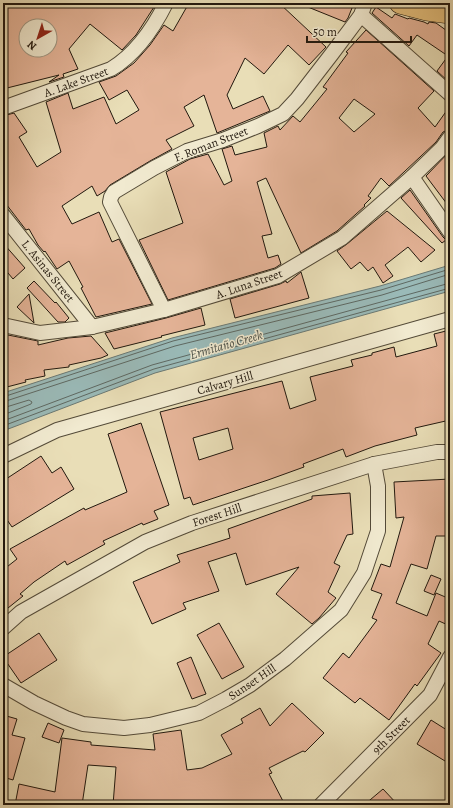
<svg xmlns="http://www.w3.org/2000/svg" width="453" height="808" font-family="Alegreya,serif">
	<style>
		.water { fill: #9abab8; stroke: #6a7974 }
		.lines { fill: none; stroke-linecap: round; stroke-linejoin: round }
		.shore { stroke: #5e6963; stroke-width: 1 }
		.building { fill: #e5b498; stroke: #21180e; fill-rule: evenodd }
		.minor-casing { stroke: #534a38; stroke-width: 16 }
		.primary-casing { stroke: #21180e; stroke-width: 22 }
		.minor { stroke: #f1ead0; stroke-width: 14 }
		.primary { stroke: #e4bf7c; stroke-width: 21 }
		.rail-casing { stroke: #21180e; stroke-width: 4.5 }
		.rail { stroke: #f1ead0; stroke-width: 3; stroke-dasharray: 9; stroke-linecap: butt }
		.labels { text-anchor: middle; stroke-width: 3; stroke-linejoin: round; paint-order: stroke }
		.street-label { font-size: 12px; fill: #21180e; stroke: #f1ead0 }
		.water-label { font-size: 13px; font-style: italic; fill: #4b514a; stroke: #f1ead0 }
	</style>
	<rect width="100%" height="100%" fill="#e9deb7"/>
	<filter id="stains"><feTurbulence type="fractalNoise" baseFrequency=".005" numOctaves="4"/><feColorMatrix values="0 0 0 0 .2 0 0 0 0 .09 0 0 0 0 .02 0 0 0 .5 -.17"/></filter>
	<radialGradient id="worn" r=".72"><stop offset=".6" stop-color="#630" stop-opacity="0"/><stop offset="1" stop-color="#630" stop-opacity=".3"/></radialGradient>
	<path class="water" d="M450,265V291L155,373L3,431V393L172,338L380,286Z"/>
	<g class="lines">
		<g class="shore">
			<path d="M3,397L173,341L381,290L450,269"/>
			<path d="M3,402L175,346L382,295L450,274"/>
			<path d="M3,408L29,400L32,402L31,404L3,415"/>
			<path d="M3,421L152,365L450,283"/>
			<path d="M3,426L154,369L450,288"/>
		</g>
	</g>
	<g class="building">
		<path d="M3,3H149L154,7L136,35L122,50L90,24L69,49L78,69L63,74L64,77L49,82L59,75L3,89ZM26,26H50V50H26Z"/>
		<path d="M189,3H279L326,47L309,65L288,45L264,74L245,58L227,95L233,109L263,96L270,111L217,133L204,95L184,107L194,126L166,140L172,149L150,161L110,185L105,191L97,196L92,186L62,206L72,224L99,212L112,242L119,239L152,304L96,317L81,288L83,287L69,261L57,269L45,251L44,252L38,245L29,229L26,230L3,200V116L14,113L27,132L19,137L37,167L61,152L46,102L68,93L73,109L104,97L116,124L139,110L127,90L109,100L99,82L116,76L134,63L150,45L164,25L173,31Z"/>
		<path d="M298,3H354L348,18L345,22Z"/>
		<path d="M376,7L392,18L395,14L408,19L409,18L424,22L428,24L429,22L436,23L450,33V83L437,71L448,56L417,35L409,46L372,13Z"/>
		<path d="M366,30L434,91L418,108L435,127L450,106V129L443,132L436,142L389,186L381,178L368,196L371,198L364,205L365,206L337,231L301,253L266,178L257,182L272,234L262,236L268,258L278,255L281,264L275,268L168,300L139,240L183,223L166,172L190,159L208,154L224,185L232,181L222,149L232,146L235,155L267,147L264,133L278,126L280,130L293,116L300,122L327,89L323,87L348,53L346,52ZM354,99L375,114L354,132L339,118Z"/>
		<path d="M450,151V208L426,176Z"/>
		<path d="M410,190L443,237L446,240L442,243L401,198Z"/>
		<path d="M387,211L435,250L421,262L408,247L385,265L393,276L383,283L373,267L368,271L360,262L351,269L337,251L347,244Z"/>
		<path d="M3,243L25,268L13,279L3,267Z"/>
		<path d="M301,272L309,298L235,318L230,299L280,284L286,281L287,283Z"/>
		<path d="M34,281L55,303L56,302L69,318L65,322H58L27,288Z"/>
		<path d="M29,294L34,323L17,307Z"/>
		<path d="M201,308L205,325L161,336L162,337L114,349L105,333L166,318Z"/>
		<path d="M450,330V420L415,428L417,435L375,446L346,457L343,449L303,464L304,467L268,480L193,505L190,497L184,499L160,412L282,381L290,409L316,400L310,377L353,366L351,360L372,355V353L394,347L396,357L437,346L434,334ZM228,428L233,449L199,460L193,438Z"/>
		<path d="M3,334L38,341V345L68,338L91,336L108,355L101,358L69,365V367L44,370L45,376L25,380L26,382L3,388Z"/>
		<path d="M141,423L169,505L154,511L158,519L143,525L142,523L103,541L105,544L67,565L65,561L34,582L20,594L23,596L8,608L3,602V570L17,559L10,549L84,508L85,510L127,492L108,434Z"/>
		<path d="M41,456L52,473L61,467L74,489L12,527L3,514V481Z"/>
		<path d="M450,479V536H436L427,569L411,564L396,603L427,616L436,593L450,599V626L439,621L428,644L441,653L417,686L415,684L389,720L360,698L355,703L323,678L343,653L349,658L377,620L372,618L382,594L371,590L381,564L390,567L404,517L396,518L394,482Z"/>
		<path d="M350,493L353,534L347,535L334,563L340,566L328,592L336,598L319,618L312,624L276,594L299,567L246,585L236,553L208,562L219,591L183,603L186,609L152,624L133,582L180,562L177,555L230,538L228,529L312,499V496Z"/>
		<path d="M431,575L441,579L434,595L424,591Z"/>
		<path d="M219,623L244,667L222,679L197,635Z"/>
		<path d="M39,633L57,660L21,683L3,657Z"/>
		<path d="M191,657L206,694L192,699L177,663Z"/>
		<path d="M292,703L324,733L305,752L303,751L269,768L272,773L269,774L285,805H113L116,767L88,765L82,805H15L19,784L55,792L62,738L91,742V745L155,750L153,734L181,730L187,770L202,768L232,754L221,735L243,723L241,719L260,708L270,726Z"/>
		<path d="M3,715L17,719L12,735L25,738L13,780L3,777Z"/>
		<path d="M431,720L450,732V752L445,761L417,744Z"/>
		<path d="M48,723L64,730L59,743L42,737Z"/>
		<path d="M383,789L398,805H364Z"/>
	</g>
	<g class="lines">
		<defs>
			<g id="minor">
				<path d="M361,15L450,94"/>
				<path d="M3,108L111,69C136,54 153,29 166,3"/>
				<path d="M412,177L450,232"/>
				<path d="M3,215L92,327"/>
				<path d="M164,310L110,202L111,197L114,192L154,168L187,151L223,140L258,126L283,114L297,99L331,55L361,15L365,3"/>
				<path d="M3,325L40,333L92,327L164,310L278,276L342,238L412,177L442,148L450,137"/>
				<path d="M3,456L57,430L450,319"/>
				<path d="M3,628L21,612L145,542L192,523L374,464L437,452H450"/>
				<path d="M3,685L34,703L66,718L83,724L124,728L150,725L199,713L226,699L250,685L285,659L341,610L364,573L378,531V486L374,464"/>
				<path d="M321,805L430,695L450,657"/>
			</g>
			<path id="primary" d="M400,3L427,10L450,13"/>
		</defs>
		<use href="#minor" class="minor-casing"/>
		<use href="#primary" class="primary-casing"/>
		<use href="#minor" class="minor"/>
		<use href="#primary" class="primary"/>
		<defs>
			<path id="rail" d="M434,3L450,5"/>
		</defs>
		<use href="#rail" class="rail-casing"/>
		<use href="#rail" class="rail"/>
	</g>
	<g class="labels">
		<g class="street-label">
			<text transform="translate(76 82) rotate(-20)" y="4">A. Lake Street</text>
			<text transform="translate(211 144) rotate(-21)" y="4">F. Roman Street</text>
			<text transform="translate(48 271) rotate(51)" y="4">L. Asinas Street</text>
			<text transform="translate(249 284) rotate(-19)" y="4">A. Luna Street</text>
			<text transform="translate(225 383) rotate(-16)" y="4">Calvary Hill</text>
			<text transform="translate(217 515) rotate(-18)" y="4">Forest Hill</text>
			<text transform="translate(252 682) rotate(-34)" y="4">Sunset Hill</text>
			<text transform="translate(391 735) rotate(-45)" y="4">9th Street</text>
		</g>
		<g class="water-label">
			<text transform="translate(226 344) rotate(-16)" y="5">Ermitaño Creek</text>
		</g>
	</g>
	<rect width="453" height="808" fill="none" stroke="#e9deb7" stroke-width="16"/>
	<rect x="4" y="4" width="445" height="800" fill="none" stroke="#21180e" stroke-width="2"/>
	<rect x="8" y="8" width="437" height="792" fill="none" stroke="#21180e"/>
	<g transform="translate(38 38) rotate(219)"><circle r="19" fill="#f1ead0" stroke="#9e9682"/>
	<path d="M0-3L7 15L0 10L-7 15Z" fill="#8f2418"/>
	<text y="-6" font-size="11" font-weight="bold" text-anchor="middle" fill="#21180e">N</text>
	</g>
	<path d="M307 36v6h104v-6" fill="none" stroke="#21180e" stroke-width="2"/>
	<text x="313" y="36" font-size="12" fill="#21180e" stroke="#f1ead0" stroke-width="3" paint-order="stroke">50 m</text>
	<rect width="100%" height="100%" filter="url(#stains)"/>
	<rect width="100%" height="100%" fill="url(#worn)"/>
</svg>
